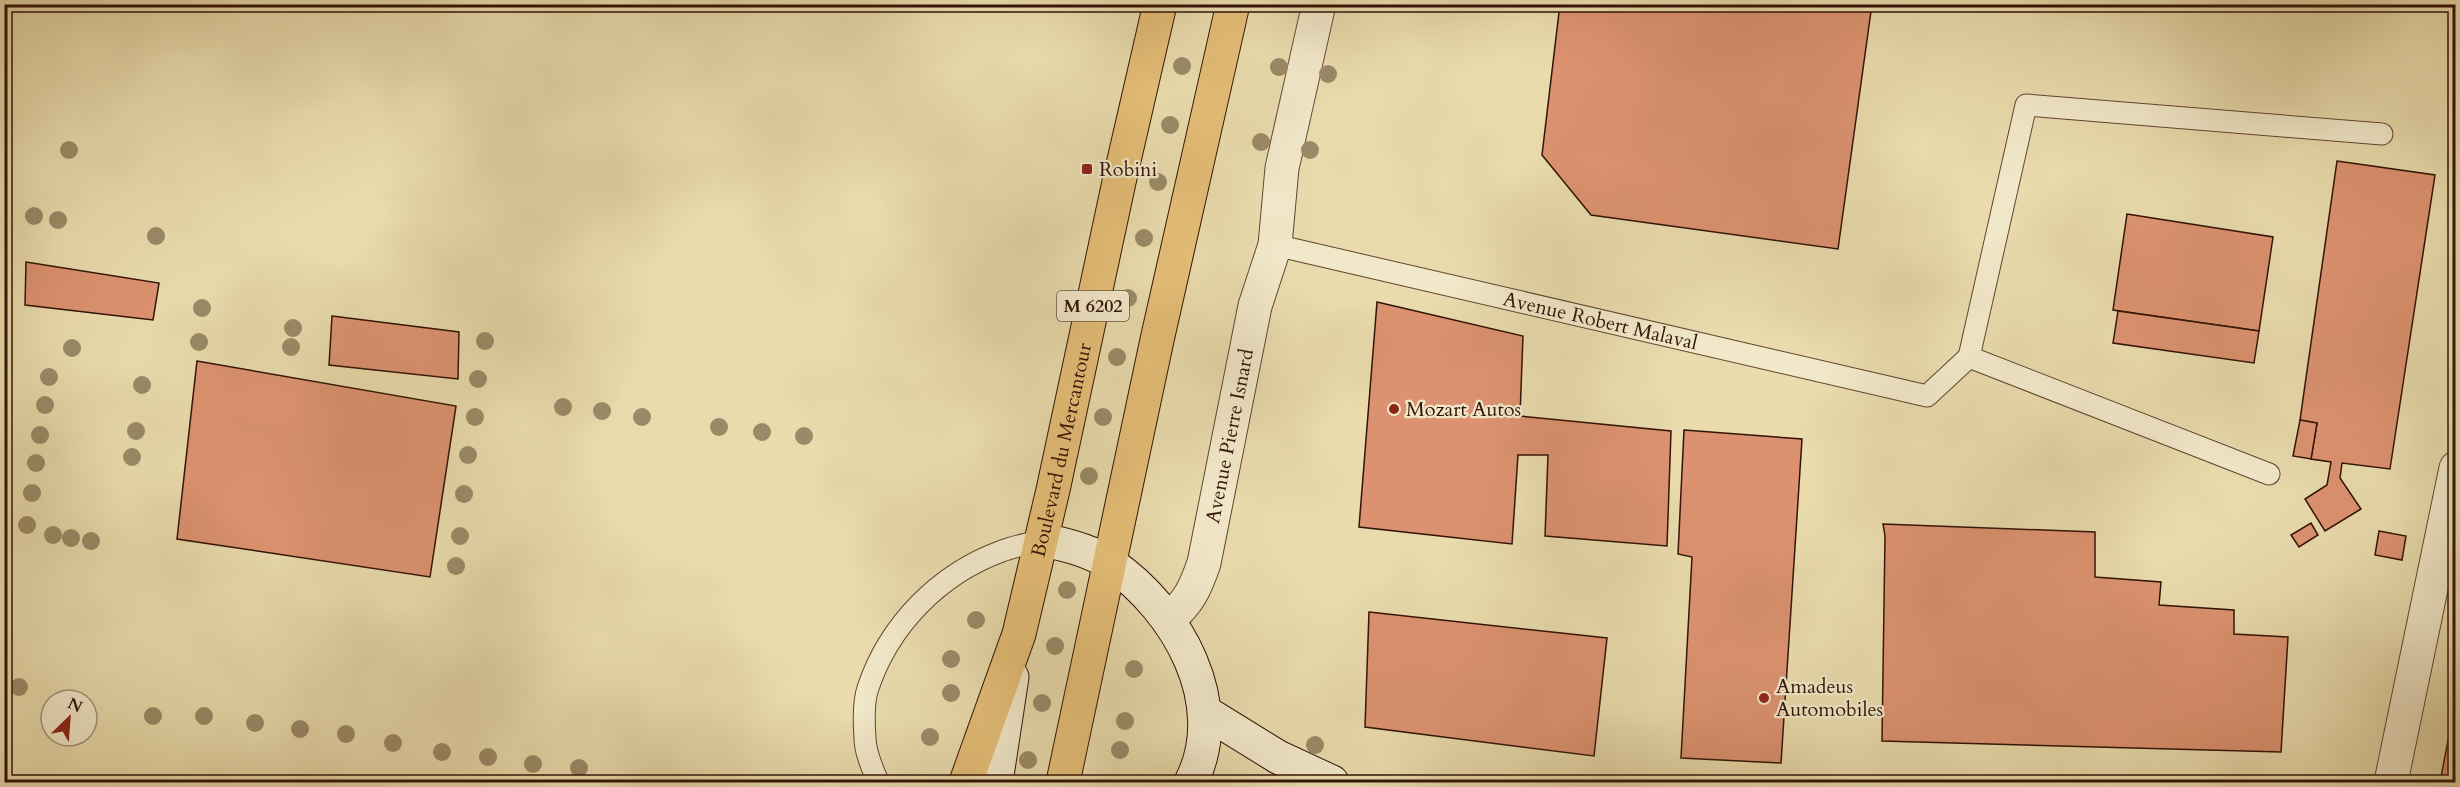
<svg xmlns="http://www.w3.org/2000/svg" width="2460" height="787" font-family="Cardo,serif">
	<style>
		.building { fill: #dc9270; stroke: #321307; stroke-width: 1.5 }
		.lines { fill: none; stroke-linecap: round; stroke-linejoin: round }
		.service-casing { stroke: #604530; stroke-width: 23 }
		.minor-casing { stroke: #604530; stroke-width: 35 }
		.tertiary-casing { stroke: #604530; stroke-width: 35 }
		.secondary-casing { stroke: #321307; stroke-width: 35 }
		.primary-casing { stroke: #321307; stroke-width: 35 }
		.service { stroke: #f1e8c9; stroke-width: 21 }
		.minor { stroke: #f1e8c9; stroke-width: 33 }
		.tertiary { stroke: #f1e8c9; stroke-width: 33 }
		.secondary { stroke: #f1e8c9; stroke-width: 33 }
		.primary { stroke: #e4be76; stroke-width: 33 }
		.tree { fill: #9a8a67 }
		.poi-dot { fill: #8f2418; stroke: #f1e8c9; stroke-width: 2 }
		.labels { text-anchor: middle; stroke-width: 4.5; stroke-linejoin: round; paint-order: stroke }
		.shield { fill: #f1e8c9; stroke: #6b5341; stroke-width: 1.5 }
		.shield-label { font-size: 18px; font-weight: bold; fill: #321307 }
		.poi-label { font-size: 20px; fill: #321307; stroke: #f1e8c9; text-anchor: start }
		.street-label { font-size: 20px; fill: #321307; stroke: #f1e8c9 }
	</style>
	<rect width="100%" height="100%" fill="#e9dbac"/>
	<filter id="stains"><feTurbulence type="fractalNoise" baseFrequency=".00333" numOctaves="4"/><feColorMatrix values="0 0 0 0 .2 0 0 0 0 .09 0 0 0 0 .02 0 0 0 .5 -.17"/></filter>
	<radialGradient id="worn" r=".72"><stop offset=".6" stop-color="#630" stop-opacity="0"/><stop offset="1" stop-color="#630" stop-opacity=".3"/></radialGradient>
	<g class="building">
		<path d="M1560,4H1872L1838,249L1591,215L1542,155Z"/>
		<path d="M2337,161L2435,175L2390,469L2342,463L2340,478L2361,509L2325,531L2305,499L2327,485L2331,462L2311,459L2317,423L2300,420Z"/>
		<path d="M2127,214L2273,237L2259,331L2113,310Z"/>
		<path d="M26,262L159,283L153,320L25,305Z"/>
		<path d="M1377,302L1523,336L1520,416L1671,431L1667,546L1545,536L1548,455H1518L1512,544L1359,527Z"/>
		<path d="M2118,311L2259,331L2254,363L2113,343Z"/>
		<path d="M332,316L459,332L458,379L329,365Z"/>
		<path d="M197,361L456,406L430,577L177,539Z"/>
		<path d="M2300,420L2317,423L2311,459L2293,456Z"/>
		<path d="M1684,430L1802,439L1781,763L1681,758L1692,557L1678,554Z"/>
		<path d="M2311,523L2318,535L2299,547L2291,535Z"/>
		<path d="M1883,524L2095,532V577L2161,582L2159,605L2234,610V634L2288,637L2281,752L1882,741L1885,536Z"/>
		<path d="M2379,531L2406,536L2402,560L2375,555Z"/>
		<path d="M1369,612L1607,638L1594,756L1365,727Z"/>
		<path d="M2456,699V782H2440Z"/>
	</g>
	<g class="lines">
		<defs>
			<g id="service">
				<path id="s1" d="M1275,245L1927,396L1969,357L2269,474"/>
				<path d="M1969,357L2026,105L2382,134"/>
				<path d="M878,782C873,769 865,753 865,738C864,724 863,702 868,688C889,625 939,574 1002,551C1014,546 1029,544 1042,540"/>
			</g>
			<path id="minor" d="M2391,782L2456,468"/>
			<g id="tertiary">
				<path id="s2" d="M1168,620C1189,602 1195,589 1204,563L1255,306L1275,245L1282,168L1319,4"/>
			</g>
			<g id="secondary">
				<path d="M1042,540C1065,544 1091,551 1111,564C1177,609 1231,704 1191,782"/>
				<path d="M1205,712L1278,757L1332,782"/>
				<path d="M996,782L1012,677"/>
			</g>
			<g id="primary">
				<path id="s3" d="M966,782L1019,634L1053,490L1119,182L1160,4"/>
				<path d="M1063,782L1157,340L1233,4"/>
			</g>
		</defs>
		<use href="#service" class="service-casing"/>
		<use href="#minor" class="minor-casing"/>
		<use href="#tertiary" class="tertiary-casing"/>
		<use href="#secondary" class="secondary-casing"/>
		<use href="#primary" class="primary-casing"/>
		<use href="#service" class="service"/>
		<use href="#minor" class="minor"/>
		<use href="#tertiary" class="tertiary"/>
		<use href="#secondary" class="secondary"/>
		<use href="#primary" class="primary"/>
	</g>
	<g class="tree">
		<circle cx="1182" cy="66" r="9"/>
		<circle cx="1279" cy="67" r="9"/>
		<circle cx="1328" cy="74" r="9"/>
		<circle cx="1170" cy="125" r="9"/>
		<circle cx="1261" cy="142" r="9"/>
		<circle cx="69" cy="150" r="9"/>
		<circle cx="1310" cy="150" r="9"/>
		<circle cx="1158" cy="182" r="9"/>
		<circle cx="34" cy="216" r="9"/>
		<circle cx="58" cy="220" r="9"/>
		<circle cx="156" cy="236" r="9"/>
		<circle cx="1144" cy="238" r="9"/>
		<circle cx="1128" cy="298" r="9"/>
		<circle cx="202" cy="308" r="9"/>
		<circle cx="293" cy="328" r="9"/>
		<circle cx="485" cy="341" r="9"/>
		<circle cx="199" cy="342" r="9"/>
		<circle cx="291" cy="347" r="9"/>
		<circle cx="72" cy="348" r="9"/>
		<circle cx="1117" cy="357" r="9"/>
		<circle cx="49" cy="377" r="9"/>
		<circle cx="478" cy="379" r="9"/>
		<circle cx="142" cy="385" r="9"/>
		<circle cx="45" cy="405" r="9"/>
		<circle cx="563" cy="407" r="9"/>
		<circle cx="602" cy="411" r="9"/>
		<circle cx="475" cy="417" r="9"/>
		<circle cx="642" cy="417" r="9"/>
		<circle cx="1103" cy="417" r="9"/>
		<circle cx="719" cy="427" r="9"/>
		<circle cx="136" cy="431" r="9"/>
		<circle cx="762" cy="432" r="9"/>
		<circle cx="40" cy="435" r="9"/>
		<circle cx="804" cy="436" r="9"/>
		<circle cx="468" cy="455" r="9"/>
		<circle cx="132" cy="457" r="9"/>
		<circle cx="36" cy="463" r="9"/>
		<circle cx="1089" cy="476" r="9"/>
		<circle cx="32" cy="493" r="9"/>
		<circle cx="464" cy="494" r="9"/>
		<circle cx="27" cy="525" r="9"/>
		<circle cx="53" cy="535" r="9"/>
		<circle cx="460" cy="536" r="9"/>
		<circle cx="71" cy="538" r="9"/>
		<circle cx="91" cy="541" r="9"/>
		<circle cx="456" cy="566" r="9"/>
		<circle cx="1067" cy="590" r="9"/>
		<circle cx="976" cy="620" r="9"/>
		<circle cx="1055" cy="646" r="9"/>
		<circle cx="951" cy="659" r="9"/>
		<circle cx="1134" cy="669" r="9"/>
		<circle cx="19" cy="687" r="9"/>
		<circle cx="951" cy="693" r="9"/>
		<circle cx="1042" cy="703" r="9"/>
		<circle cx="153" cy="716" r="9"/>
		<circle cx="204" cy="716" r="9"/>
		<circle cx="1125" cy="721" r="9"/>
		<circle cx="255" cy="723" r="9"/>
		<circle cx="300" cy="729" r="9"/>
		<circle cx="346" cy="734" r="9"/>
		<circle cx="930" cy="737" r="9"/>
		<circle cx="393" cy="743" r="9"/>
		<circle cx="1315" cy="745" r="9"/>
		<circle cx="1120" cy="750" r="9"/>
		<circle cx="442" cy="752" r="9"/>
		<circle cx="488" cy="757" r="9"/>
		<circle cx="1028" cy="760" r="9"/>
		<circle cx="533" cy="764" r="9"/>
		<circle cx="579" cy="768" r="9"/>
	</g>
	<g class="poi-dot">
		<rect x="1081" y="163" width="12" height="12" rx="3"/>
		<circle cx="1394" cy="409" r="6"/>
		<circle cx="1764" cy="698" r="6"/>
	</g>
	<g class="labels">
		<rect class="shield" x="1057" y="291" width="72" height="30" rx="4.5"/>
		<g class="shield-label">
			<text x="1093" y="312">M 6202</text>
		</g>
		<g class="poi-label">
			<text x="1099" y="176">Robini</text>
			<text x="1406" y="416">Mozart Autos</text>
			<text x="1776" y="693">Amadeus<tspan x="1776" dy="23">Automobiles</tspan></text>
		</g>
		<g class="street-label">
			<text dy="7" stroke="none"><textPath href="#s1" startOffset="334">Avenue Robert Malaval</textPath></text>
			<text dy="7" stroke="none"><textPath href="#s2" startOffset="198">Avenue Pierre Isnard</textPath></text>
			<text dy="7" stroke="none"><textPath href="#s3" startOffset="346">Boulevard du Mercantour</textPath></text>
		</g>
	</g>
	<rect width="2460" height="787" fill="none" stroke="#e9dbac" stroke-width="24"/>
	<rect x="6" y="6" width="2448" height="775" fill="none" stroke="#321307" stroke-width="3"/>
	<rect x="12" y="12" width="2436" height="763" fill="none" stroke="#321307" stroke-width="1.5"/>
	<g transform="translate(69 718) rotate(25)"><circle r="28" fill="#f1e8c9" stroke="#a5937b" stroke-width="1.5"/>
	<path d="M0-4.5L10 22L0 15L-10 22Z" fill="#8f2418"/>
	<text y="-9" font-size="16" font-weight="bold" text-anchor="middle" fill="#321307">N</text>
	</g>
	<rect width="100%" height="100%" filter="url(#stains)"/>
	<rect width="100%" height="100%" fill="url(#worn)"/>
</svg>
